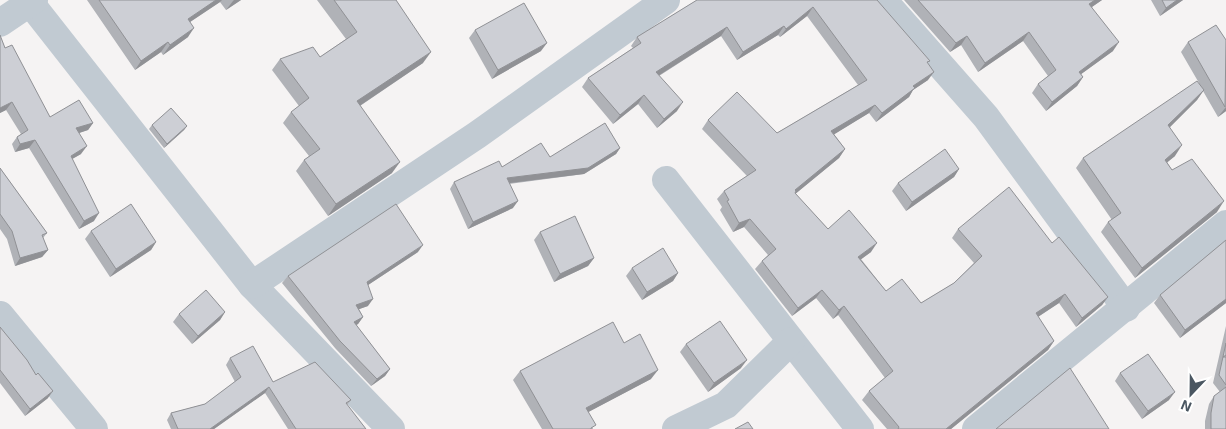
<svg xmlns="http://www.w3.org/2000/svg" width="1226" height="429" font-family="'Exo 2',sans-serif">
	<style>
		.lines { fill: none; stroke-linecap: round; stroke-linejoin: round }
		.minor { stroke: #c1cad2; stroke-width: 28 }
		.wall { fill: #b0b2b7 }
		.shaded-wall { fill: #909195 }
		.building { fill: #cdcfd5; stroke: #909195 }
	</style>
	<rect width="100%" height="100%" fill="#f5f3f3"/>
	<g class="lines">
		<g class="minor">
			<path d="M28,0L252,285L391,429"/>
			<path d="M883,0L986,117L1126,308"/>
			<path d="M0,23L34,0"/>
			<path d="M666,180L860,429"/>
			<path d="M252,285L477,135L666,0"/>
			<path d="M0,315L94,429"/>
			<path d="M676,429L726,405L791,341"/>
			<path d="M976,429L1226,224"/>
		</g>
	</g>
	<g class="wall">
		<path d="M87,0H241L226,10L220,2L190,22L188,37L163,55L161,52L135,70Z"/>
		<path d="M317,0H396L423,63L360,106L392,173L328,216L296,171L304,160L309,156L283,123L291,112L299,106L272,70L280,59L320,57L346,39Z"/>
		<path d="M697,0H877L928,63V80L913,90L909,97L876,122L869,113L834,134L845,149L839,158L795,194L828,229L871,252L861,259L886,291L921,303L954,283L974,263L952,238L958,229L1052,243L1108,297L1102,305L1076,327L1059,303L1038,317L1054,341L1048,350L951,429H887L862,400L869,391L885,378L838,315L833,319L816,298L792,316L755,269L762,261L768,255L744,227L733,232L720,210L722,207L717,199L724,191L747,176L702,129L708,120L777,133L858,85L807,16L780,37L778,35L737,60L721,36L659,76L677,111L657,128L638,104L613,124L582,87L588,78L633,48L631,46L637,37Z"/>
		<path d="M904,0H1102L1092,7L1113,51L1081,74L1083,77L1077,86L1046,111L1032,93L1038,84L1048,76L1023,41L978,72L961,45L950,52Z"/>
		<path d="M1151,0H1183L1160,16Z"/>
		<path d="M475,30L541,51L492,79L469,38Z"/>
		<path d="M0,35L5,48L50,117L93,123L88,130L79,133L81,154L72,159L94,221L79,229L29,148L15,152L12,144L17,137L21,134L6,110L0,113Z"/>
		<path d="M1226,40V111L1218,117L1203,91L1197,100L1170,127L1175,156L1167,162L1172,170L1217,212L1135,278L1101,232L1108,222L1112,220L1076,168L1083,158L1199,83L1181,52L1188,42Z"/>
		<path d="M152,125L187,126L184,130L164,148L149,129Z"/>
		<path d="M620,148L616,154L584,174L509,184L513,208L468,229L450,189L454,182L502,167L550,157Z"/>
		<path d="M0,168L47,233L43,238L48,250L42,257L15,266L7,239L0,229Z"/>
		<path d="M959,169L954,177L906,211L892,191L898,183Z"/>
		<path d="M91,231L156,242L151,250L110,277L85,239Z"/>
		<path d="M540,232L594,258L588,266L554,282L534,240Z"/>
		<path d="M1226,240V303L1180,338L1154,303L1160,295Z"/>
		<path d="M418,252L368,285V306L359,309L363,317L358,324L356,325L390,369L385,376L371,386L335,348L282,283L288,276Z"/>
		<path d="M632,268L678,273L673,281L642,300L626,276Z"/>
		<path d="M225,312L220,320L192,344L173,322L179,314Z"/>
		<path d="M1226,326V429H1205V421L1209,404L1214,396L1220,392L1213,383Z"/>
		<path d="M0,327L36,375L48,398L25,416L0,383Z"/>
		<path d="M624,343L651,379L588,412L593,429H542L513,380L520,371Z"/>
		<path d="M686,344L741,368L708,392L680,352Z"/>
		<path d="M230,358L273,382L351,400L347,405L366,429H288L265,393L214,429H171L167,420L171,413L205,404L235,382L226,365Z"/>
		<path d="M1120,373L1169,400L1142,419L1115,381Z"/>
	</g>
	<g class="shaded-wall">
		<path d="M216,0H222L220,2L181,28L188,19Z"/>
		<path d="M234,0H241L226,10L233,1Z"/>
		<path d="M1095,0H1102L1083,13L1089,4Z"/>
		<path d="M1177,0H1183L1160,16L1166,8Z"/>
		<path d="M813,7L807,16L780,37L786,29Z"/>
		<path d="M784,26L778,35L737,60L743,52Z"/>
		<path d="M727,27L721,36L650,81L656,72Z"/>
		<path d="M194,28L188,37L163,55L170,45Z"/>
		<path d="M1029,32L1023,41L978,72L985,63Z"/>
		<path d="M967,36L961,45L950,52L956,43Z"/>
		<path d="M168,42L161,52L135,70L141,61Z"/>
		<path d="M1119,42L1113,51L1073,80L1079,72Z"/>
		<path d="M547,43L541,51L492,79L498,70Z"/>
		<path d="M431,52L423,63L349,113L357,101Z"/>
		<path d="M934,72L928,80L913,90L909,97L876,122L882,113L913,86Z"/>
		<path d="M1083,77L1077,86L1046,111L1052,102Z"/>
		<path d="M1204,90L1197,100L1161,136L1168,125Z"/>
		<path d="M644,95L638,104L613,124L620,115Z"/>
		<path d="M12,102L6,110L0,113V108Z"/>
		<path d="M683,102L677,111L657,128L664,119Z"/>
		<path d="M875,105L869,113L825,140L831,131Z"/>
		<path d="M1226,107V111L1218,117Z"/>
		<path d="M93,123L88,130L70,136L76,128Z"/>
		<path d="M187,126L184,130L164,148L167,144Z"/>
		<path d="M35,140L29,148L15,152L20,144Z"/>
		<path d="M1182,145L1175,156L1158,170L1165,160Z"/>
		<path d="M87,146L81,154L65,163L71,156Z"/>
		<path d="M620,148L616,154L584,174L502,184L507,178Z"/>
		<path d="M845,149L839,158L794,195L795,190Z"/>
		<path d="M400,162L392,173L328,216L336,204Z"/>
		<path d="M959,169L954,177L906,211L912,202Z"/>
		<path d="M518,201L513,208L468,229L473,222Z"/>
		<path d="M1224,201L1217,212L1135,278L1142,268Z"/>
		<path d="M99,213L94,221L79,229L84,221Z"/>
		<path d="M750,219L744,227L733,232L739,223Z"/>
		<path d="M156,242L151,250L110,277L116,269Z"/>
		<path d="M877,243L871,252L852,266L858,257Z"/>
		<path d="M423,245L418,252L362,289L367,282Z"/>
		<path d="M48,250L42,257L15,266L20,258Z"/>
		<path d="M594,258L588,266L554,282L560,274Z"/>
		<path d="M678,273L673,281L642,300L647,292Z"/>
		<path d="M822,290L816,298L792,316L798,308Z"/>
		<path d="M1065,294L1059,303L1030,322L1036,313Z"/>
		<path d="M1108,297L1102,305L1076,327L1082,318Z"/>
		<path d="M373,299L368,306L351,312L356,305Z"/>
		<path d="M1226,299V303L1180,338L1185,330Z"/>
		<path d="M844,306L838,315L833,319L839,310Z"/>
		<path d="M225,312L220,320L192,344L198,336Z"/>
		<path d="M363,317L358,324L349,329L354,322Z"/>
		<path d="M1054,341L1048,350L951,429H946Z"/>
		<path d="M747,360L741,368L708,392L714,383Z"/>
		<path d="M390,369L385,376L371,386L377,379Z"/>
		<path d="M658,370L651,379L579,417L586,408Z"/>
		<path d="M269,387L265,393L214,429H210Z"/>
		<path d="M53,391L48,398L25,416L30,409Z"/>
		<path d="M1175,392L1169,400L1142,419L1148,411Z"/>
	</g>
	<g class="building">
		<path d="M99,0H216L188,19L194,28L170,45L168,42L141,61Z"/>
		<path d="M334,0H396L431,52L357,101L400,162L336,204L304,160L320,149L291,112L309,98L280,59L313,47L320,57L357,32Z"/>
		<path d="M697,0H877L930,61L927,62L934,72L913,86L915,88L882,113L875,105L831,131L845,149L795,190L796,191L795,193L828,229L849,210L877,243L858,257L886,291L902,279L921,303L954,283L982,256L958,229L1009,187L1052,243L1059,237L1108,297L1082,318L1065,294L1036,313L1054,341L946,429H898L899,427L869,391L893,371L844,306L839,310L822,290L798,308L762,261L776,249L750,219L739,223L727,201L729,200L724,191L756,170L708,120L737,92L777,133L867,80L813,7L786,29L784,26L743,52L727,27L656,72L683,102L664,119L644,95L620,115L588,78L641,43L637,37Z"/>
		<path d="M918,0H1095L1089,4L1119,42L1079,72L1083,77L1052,102L1038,84L1056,70L1029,32L985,63L967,36L956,43Z"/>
		<path d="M1162,0H1177L1166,8Z"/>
		<path d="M524,3L547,43L498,70L475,30Z"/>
		<path d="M1216,25L1226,40L1225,107L1188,42Z"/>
		<path d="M0,35L5,48L12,45L50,117L79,100L93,123L76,128L87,146L71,156L99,213L84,221L35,140L20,144L17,137L28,130L12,102L0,108Z"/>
		<path d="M1197,81L1204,90L1168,125L1182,145L1165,160L1172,170L1192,159L1224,201L1142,268L1108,222L1121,213L1083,158Z"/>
		<path d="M171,108L187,126L167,144L152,125Z"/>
		<path d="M605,123L620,148L588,168L507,178L518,201L473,222L454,182L499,161L502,167L541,143L550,157Z"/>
		<path d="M945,149L959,169L912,202L898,183Z"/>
		<path d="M0,168L47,233L42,235L48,250L20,258L12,231L0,214Z"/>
		<path d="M131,204L156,242L116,269L91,231Z"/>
		<path d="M396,204L423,245L367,282L373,299L356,305L363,317L354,322L390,369L377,379L340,341L288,276Z"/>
		<path d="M575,216L594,258L560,274L540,232Z"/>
		<path d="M1226,240V299L1185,330L1160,295Z"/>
		<path d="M663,248L678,273L647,292L632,268Z"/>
		<path d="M206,290L225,312L198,336L179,314Z"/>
		<path d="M720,321L747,360L714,383L686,344Z"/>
		<path d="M613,322L624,343L640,334L658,370L586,408L596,425L591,428V429H553L520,371Z"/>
		<path d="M0,327L27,360L36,375L38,373L53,391L30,409L0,370Z"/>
		<path d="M1226,343V355L1223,357H1226V385L1219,375Z"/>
		<path d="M253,346L273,382L315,362L351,400L346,403L366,429H296L269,387L210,429H178L171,413L205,404L241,377L230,358Z"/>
		<path d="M1148,354L1175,392L1148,411L1120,373Z"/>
		<path d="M1070,368L1109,429H996Z"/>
		<path d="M1226,387V429H1211V413L1214,396Z"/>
		<path d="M748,422L753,429H735Z"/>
	</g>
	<g transform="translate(1191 394) rotate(202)" stroke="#ffffff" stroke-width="4" paint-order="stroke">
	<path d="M0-4L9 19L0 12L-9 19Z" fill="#4a5661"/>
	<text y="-8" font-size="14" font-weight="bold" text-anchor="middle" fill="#4a5661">N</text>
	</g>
</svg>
